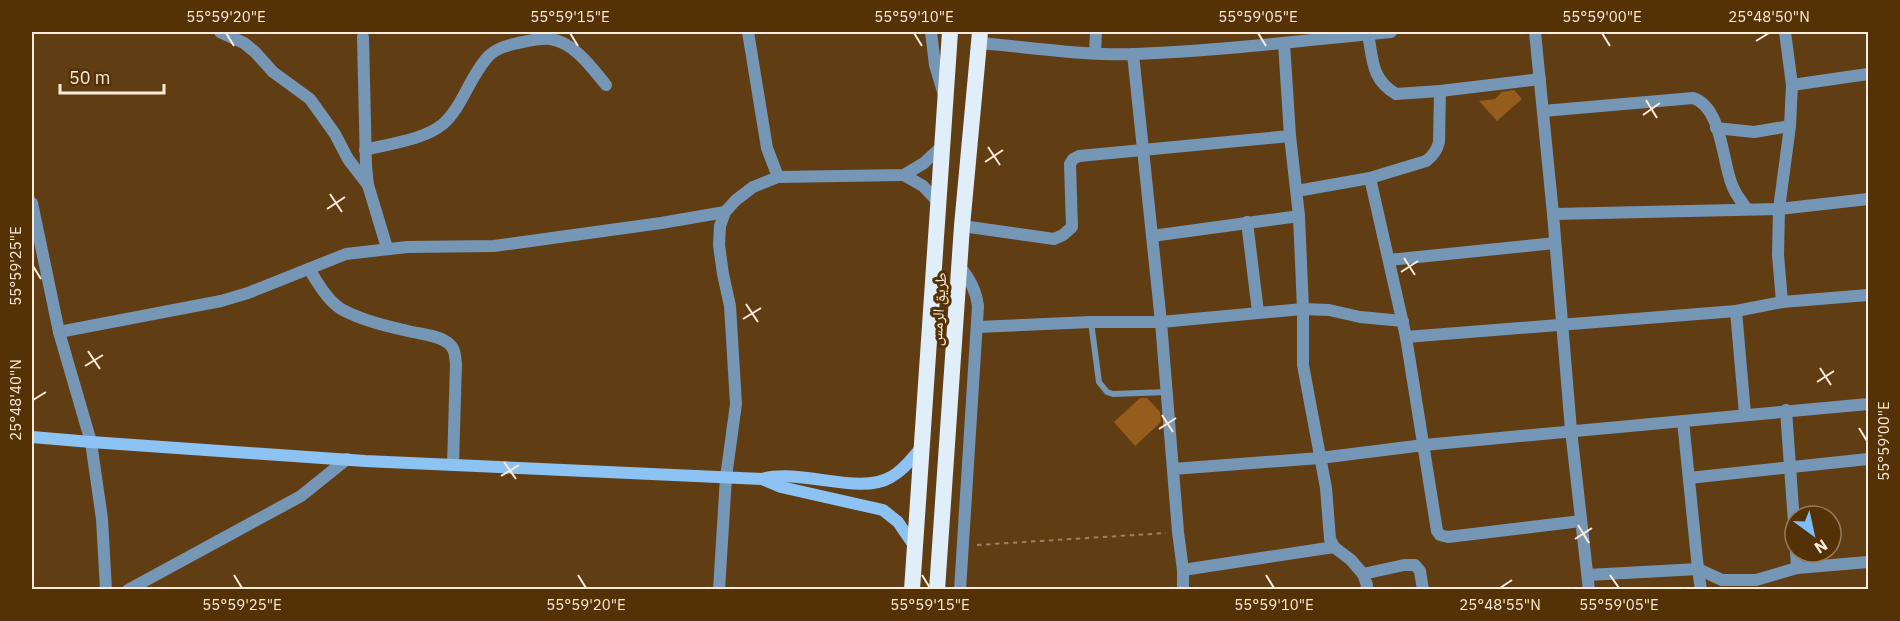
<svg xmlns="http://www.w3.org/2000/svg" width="1900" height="621" font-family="'IBM Plex Sans','Noto Naskh Arabic',sans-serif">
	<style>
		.building { fill: #945d1c }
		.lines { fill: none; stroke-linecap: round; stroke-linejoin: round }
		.path { stroke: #9d8061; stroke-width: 2; stroke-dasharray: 4.5 4.5; stroke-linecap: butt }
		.service { stroke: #7596b5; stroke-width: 6 }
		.minor { stroke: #7596b5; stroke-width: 12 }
		.tertiary { stroke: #7596b5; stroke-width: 12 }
		.secondary { stroke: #8cc3f3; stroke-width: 12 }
		.trunk { stroke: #e0eefa; stroke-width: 16 }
		.ticks { fill: none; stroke: #fcebdb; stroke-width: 2 }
		.labels { text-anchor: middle; stroke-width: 6; stroke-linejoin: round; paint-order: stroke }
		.street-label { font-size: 16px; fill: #fcebdb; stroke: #553206 }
		.neatline { fill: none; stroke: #fcebdb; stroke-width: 2 }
		.ticks-label { font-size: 15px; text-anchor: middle; fill: #fcebdb }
	</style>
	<rect width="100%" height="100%" fill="#613d14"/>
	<g class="building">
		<path d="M1514,90L1522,99L1497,121L1479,101L1495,99L1502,92Z"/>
		<path d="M1140,398H1147L1160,412L1161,422L1135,446L1114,422Z"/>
	</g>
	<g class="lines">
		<path class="path" d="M977,545L1166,533"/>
		<path class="service" d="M1091,322L1099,382L1107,392L1113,394L1167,392"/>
		<g class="minor">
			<path d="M220,32L244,43L255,52L273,72L310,99L335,134L348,159L368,185"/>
			<path d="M748,32L767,148L778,177"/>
			<path d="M931,32L935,65L944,95"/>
			<path d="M1368,34C1373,60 1371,79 1396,94L1440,91L1540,79"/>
			<path d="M363,37L366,166L368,185L387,248"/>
			<path d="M979,43C1029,47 1085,56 1135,54C1220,51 1306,40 1391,32"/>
			<path d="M1284,43L1290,136L1299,216L1303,309V365L1326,488L1330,539L1334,547L1351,560L1363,574L1367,585L1366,590"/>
			<path d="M1095,53L1096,32"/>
			<path d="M1133,54L1161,322L1178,532L1183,570V590"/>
			<path d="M1792,85L1868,74"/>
			<path d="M1543,111L1693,98C1722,107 1722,161 1732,185C1735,194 1742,202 1747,209"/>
			<path d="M1716,128L1754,132L1790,126"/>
			<path d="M365,150C388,144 424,140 443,124C462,107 469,79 486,59C494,49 505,46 518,43C528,41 540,38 550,39C574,42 592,68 606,85"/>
			<path d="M904,175L923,186L938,202"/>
			<path d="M1370,178L1406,337L1437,531L1440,535L1448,537L1581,521"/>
			<path d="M1297,191L1370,178L1426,161C1433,156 1437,151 1439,142L1440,91"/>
			<path d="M32,203L59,332L91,442L102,519L106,590"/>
			<path d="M1553,214L1779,209L1868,199"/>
			<path d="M1247,222L1258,312"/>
			<path d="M962,226L1054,239L1063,235L1072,227L1070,164L1073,159L1079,156L1290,136"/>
			<path d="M1152,236L1299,216"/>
			<path d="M1389,260L1555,243"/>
			<path d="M959,266C970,278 976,290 978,306L960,590"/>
			<path d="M309,269C318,283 327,300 341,309C361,320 386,326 408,331C420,334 438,335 448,343C455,348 455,355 456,364L453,465"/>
			<path d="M1782,302L1778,255L1779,209L1790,126L1792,85L1785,32"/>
			<path d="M1736,311L1745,414"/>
			<path d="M977,327L1091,322H1161L1303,309L1329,310L1360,317L1403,321"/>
			<path d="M59,332L221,301L248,293L346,254L407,247L494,246L661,223L725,212"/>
			<path d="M1406,337L1736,311L1782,302L1868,295"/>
			<path d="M1786,410L1795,537"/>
			<path d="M1683,421L1698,569L1701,590"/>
			<path d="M1173,469L1320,458L1424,445L1868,404"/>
			<path d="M1689,478L1868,459"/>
			<path d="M1796,552L1797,568"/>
			<path d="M1183,570L1334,547"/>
			<path d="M1363,574L1404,565H1415L1420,571L1423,590"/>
			<path d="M1588,575L1698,569L1722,580H1756L1797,568L1868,562"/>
			<path d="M128,590L301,496L347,459"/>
			<path d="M719,590L726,477L736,404L730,306L723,274L719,245L720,226L725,212L736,200L753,187L778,177L904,175L924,163L941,147"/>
		</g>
		<path class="tertiary" d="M1535,32L1553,214L1571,430L1589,590"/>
		<g class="secondary">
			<path d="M32,437L91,442L365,461L762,479C802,468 859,496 891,477C904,470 912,458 921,448"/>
			<path d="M762,479L781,487L883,510L898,522L915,547"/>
		</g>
		<g class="trunk">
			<path d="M912,590L950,32"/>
			<path d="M937,590L962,226L980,32"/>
		</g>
	</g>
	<path class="ticks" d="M226,33L234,46M570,33L578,46M914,33L922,46M1258,33L1266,46M1602,33L1610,46M1756,41L1769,33M1646,100L1657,118M1643,115L1660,103M988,147L1000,165M985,162L1003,150M330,194L342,212M327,209L345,197M1404,258L1415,275M33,266L41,279M1401,272L1418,261M746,304L758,322M743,319L761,308M88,351L100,369M85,366L103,355M1820,368L1831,385M1817,382L1834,371M33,400L46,392M1162,415L1173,432M1859,428L1867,441M1159,429L1176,418M504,462L516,479M501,476L519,465M1578,525L1589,543M1575,539L1592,528M234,575L242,588M578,575L586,588M922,575L930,588M1266,575L1274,588M1610,575L1619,588M1500,588L1512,580"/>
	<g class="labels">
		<g class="street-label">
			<text transform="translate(938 309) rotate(-86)" y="6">طريق الرمس</text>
		</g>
	</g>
	<rect width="1900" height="621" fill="none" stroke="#553206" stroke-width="66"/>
	<g transform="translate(1813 534) rotate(147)"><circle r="28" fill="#553206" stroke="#987c5b" stroke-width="1.5"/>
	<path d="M0-4.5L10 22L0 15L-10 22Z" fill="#7bbef9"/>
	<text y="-9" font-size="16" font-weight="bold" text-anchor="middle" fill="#fcebdb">N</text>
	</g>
	<path d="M60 84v9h104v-9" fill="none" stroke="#fcebdb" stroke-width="3"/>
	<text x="69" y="84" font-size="18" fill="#fcebdb" stroke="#553206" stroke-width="4.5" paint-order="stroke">50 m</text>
	<rect x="33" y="33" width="1834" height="555" class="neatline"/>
	<g class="ticks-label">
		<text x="226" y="22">55°59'20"E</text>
		<text x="570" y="22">55°59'15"E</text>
		<text x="914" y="22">55°59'10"E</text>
		<text x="1258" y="22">55°59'05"E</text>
		<text x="1602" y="22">55°59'00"E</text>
		<text x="1769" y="22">25°48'50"N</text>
		<text transform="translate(16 266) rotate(-90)" y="5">55°59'25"E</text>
		<text transform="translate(16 400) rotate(-90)" y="5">25°48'40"N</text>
		<text transform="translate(1884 441) rotate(-90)" y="5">55°59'00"E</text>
		<text x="242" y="610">55°59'25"E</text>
		<text x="586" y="610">55°59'20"E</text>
		<text x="930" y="610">55°59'15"E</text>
		<text x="1274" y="610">55°59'10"E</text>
		<text x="1500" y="610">25°48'55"N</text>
		<text x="1619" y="610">55°59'05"E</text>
	</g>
</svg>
